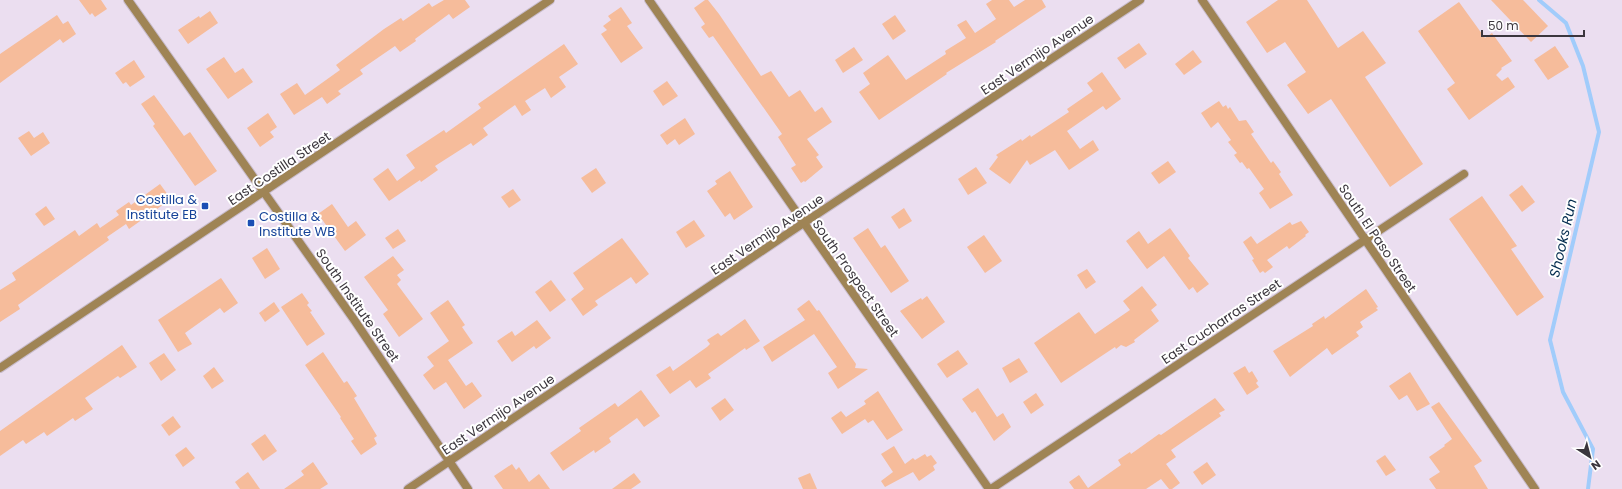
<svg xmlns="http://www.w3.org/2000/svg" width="1622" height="489" font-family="Poppins,sans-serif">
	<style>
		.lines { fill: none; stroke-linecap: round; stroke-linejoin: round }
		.stream { stroke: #a1ccfb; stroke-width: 4 }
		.building { fill: #f6bc9b }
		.minor-casing { stroke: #c8bccc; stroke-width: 10 }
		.tertiary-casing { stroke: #c8bccc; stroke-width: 10 }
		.minor { stroke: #9f8455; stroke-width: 8 }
		.tertiary { stroke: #9f8455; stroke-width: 8 }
		.transit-dot { fill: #1a4fb4; stroke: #fff; stroke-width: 1.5 }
		.labels { text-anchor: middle; stroke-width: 4; stroke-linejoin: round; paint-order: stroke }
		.street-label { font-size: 13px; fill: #3b363d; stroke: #fff }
		.transit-label { font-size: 13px; fill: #164399; stroke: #fff; text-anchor: end }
		.water-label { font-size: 14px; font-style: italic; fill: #032b4e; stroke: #fff }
	</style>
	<rect width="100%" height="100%" fill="#ebdef0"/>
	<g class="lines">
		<path class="stream" d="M1539,0L1566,23L1583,66L1599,132L1550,340L1563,392L1593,449L1588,489"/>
	</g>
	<g class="building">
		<path d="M79,0H101L107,9L95,17L92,13L90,15Z"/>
		<path d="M444,0H465L470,7L453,19L449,14L415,39L416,41L400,52L395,46L360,70L363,74L338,91L341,94L327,104L322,97L294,115L280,94L297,83L305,95L340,70L336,65L384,29L401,18L403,21L429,3L432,7Z"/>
		<path d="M705,0H708L719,14L761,76L771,71L789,97L800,90L815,112L822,107L832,122L807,139L819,155L816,157L823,167L805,182L804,181L801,183L791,168L796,165L778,137L782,134L713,36L709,38L701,27L705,24L694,8Z"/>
		<path d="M992,0H1009L1014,7L1025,0H1042L1046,7L995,41L996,42L946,73L947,74L879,120L859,92L870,84L863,73L888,55L906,80L946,54L945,51L966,38L957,25L966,20L975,33L996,19L986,4Z"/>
		<path d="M1278,0H1307L1338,48L1363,31L1386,63L1365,77L1423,164L1390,187L1331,99L1308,114L1287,85L1306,72L1285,42L1267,53L1246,22Z"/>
		<path d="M1491,0H1523L1548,26L1531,42Z"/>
		<path d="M1459,2L1485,38L1492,33L1512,61L1501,68L1502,69L1496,75L1502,81L1508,77L1515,87L1469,120L1447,89L1455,83L1418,31Z"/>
		<path d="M621,7L632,23L627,26L643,48L621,63L601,34L607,30L603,26L611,20L608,16Z"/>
		<path d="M210,11L218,23L188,44L178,30L199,16L200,18Z"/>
		<path d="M57,15L63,24L68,21L76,34L63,43L60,39L0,83V54Z"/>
		<path d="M895,15L906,31L893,40L882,24Z"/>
		<path d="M1139,43L1147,54L1125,69L1117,58Z"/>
		<path d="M564,44L578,64L559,77L566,87L551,98L545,88L525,101L531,110L522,116L515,105L483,128L488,135L473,146L471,143L435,166L438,170L421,182L420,180L389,201L373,179L388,168L397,181L415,168L406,155L444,130L446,133L481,108L478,104Z"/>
		<path d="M1555,46L1569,67L1548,80L1534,60Z"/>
		<path d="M854,47L863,60L843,73L835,60Z"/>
		<path d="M1193,50L1202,62L1184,75L1175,64Z"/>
		<path d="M224,57L235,73L243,68L253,82L228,99L206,69Z"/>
		<path d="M134,60L145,77L130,87L126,82L123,84L115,73Z"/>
		<path d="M1102,72L1121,99L1106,110L1103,106L1067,131L1080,149L1093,140L1099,150L1069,170L1055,150L1030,165L1027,160L1010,184L989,169L998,157L996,155L1021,139L1022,141L1030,135L1031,137L1069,112L1067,109L1093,91L1087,83Z"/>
		<path d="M667,81L678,96L663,106L653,91Z"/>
		<path d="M154,95L184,136L190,132L217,171L195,186L153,126L155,124L141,104Z"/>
		<path d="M1219,101L1223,107L1226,105L1228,109L1230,107L1239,121L1246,120L1254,132L1251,134L1271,163L1273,161L1281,172L1279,174L1293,195L1270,209L1259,193L1264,189L1249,168L1247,169L1242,162L1240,163L1234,155L1237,153L1228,142L1231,140L1218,122L1211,128L1201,113Z"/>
		<path d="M268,113L277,127L270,132L274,137L260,147L247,128Z"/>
		<path d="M685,118L695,134L679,145L675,139L667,145L660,135Z"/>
		<path d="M29,131L34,138L43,132L50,143L31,156L18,138Z"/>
		<path d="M1168,161L1176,172L1159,184L1151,173Z"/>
		<path d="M976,167L987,183L968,195L958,179Z"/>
		<path d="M596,168L606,183L592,193L581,178Z"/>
		<path d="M730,171L753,207L734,220L730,213L725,217L707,191L717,184L715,181Z"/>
		<path d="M160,184L171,199L129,229L126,224L107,237L109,240L18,305L20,309L0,322V290L16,280L12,273L75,230L79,236L97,223L100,228L119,215L116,211L129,202L131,205Z"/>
		<path d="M1522,185L1535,202L1522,212L1509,195Z"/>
		<path d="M513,189L521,200L509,208L501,197Z"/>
		<path d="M1482,196L1517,246L1511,249L1544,297L1517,316L1449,219Z"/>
		<path d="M332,204L348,227L356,221L366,235L345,251L318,214Z"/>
		<path d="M46,206L55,219L44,226L35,214Z"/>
		<path d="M904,208L912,221L899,229L891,217Z"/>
		<path d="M694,220L705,236L686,248L676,232Z"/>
		<path d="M1301,221L1309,232L1305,235L1306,236L1289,249L1287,246L1267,260L1273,267L1265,273L1263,271L1260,273L1252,260L1254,259L1243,242L1251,236L1257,244L1290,222L1292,225Z"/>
		<path d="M868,228L881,248L885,245L909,281L891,293L853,238Z"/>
		<path d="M1170,228L1190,256L1188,258L1209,284L1197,293L1193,287L1189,290L1164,256L1147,269L1126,241L1139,231L1148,244Z"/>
		<path d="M398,229L406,241L393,249L385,238Z"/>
		<path d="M984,235L1002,261L985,273L967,247Z"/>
		<path d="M622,238L649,274L636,284L631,277L595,301L598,305L583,316L571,299L584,289L573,273Z"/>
		<path d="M267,248L280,269L265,279L252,258Z"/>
		<path d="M393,256L404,270L397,275L401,280L397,284L423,319L399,337L383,314L388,310L364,277Z"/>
		<path d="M1087,269L1096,282L1086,289L1077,275Z"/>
		<path d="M221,278L238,303L224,313L220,308L185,333L192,344L178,352L158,320Z"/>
		<path d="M551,280L566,300L550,312L535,292Z"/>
		<path d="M1142,286L1157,305L1151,310L1159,321L1134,340L1135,342L1126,347L1121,345L1116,349L1115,347L1061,383L1034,343L1079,312L1095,334L1130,310L1123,301Z"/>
		<path d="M1366,289L1378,307L1376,308L1378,310L1360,322L1363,327L1356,332L1359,336L1332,355L1327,348L1290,377L1273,351L1313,326L1312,324L1324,316L1325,319Z"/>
		<path d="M302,293L309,303L307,305L312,311L310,312L325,334L307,346L281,307Z"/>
		<path d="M927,296L945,322L922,339L900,311L921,298L922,300Z"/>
		<path d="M448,300L465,325L462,327L473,343L448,360L466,386L472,382L482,396L464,409L446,382L434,390L423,375L434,366L427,357L449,341L430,313Z"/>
		<path d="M809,300L817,311L819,310L856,364L855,368L868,369L838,389L828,373L837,367L814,334L772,362L763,347L805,320L797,309Z"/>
		<path d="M274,302L280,311L265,322L259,313Z"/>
		<path d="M745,319L760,341L746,350L745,348L708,374L711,378L696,388L690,380L670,394L656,375L670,366L673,371L707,347L710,344L707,340L718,333L721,336Z"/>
		<path d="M537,320L551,338L536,349L534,346L512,362L497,341L512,331L515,336Z"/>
		<path d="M122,345L137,367L120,378L118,376L85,398L93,409L75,421L73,418L47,436L44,432L26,444L23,440L0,456V431Z"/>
		<path d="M958,350L968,364L947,378L937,364Z"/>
		<path d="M323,352L344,383L347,381L357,396L354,398L377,436L374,438L377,444L361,455L351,441L354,439L340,418L341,417L305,365Z"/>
		<path d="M164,353L176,370L161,381L149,363Z"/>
		<path d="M1019,358L1028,372L1010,383L1002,368Z"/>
		<path d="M1245,366L1249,373L1252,371L1258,381L1256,383L1259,387L1247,395L1233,373Z"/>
		<path d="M214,367L224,381L212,389L203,376Z"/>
		<path d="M1410,372L1430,404L1417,411L1407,395L1399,400L1389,386Z"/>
		<path d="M978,388L997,417L1003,413L1011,427L994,441L975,411L972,413L962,399Z"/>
		<path d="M641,390L660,416L644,427L637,418L609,438L611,442L595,453L594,450L563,471L550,453L581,431L579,428L615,403L618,407Z"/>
		<path d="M878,391L903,430L887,440L873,420L868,423L865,419L842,434L831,418L841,411L846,417L866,404L864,401Z"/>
		<path d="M1036,393L1044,405L1031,414L1023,402Z"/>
		<path d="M725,398L734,410L720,421L711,408Z"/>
		<path d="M1215,398L1225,410L1219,413L1221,416L1171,450L1176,457L1166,464L1180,483L1172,489H1169L1161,479L1146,489H1074L1069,482L1079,475L1088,488L1121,465L1118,460L1130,452L1131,454L1159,434L1161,435Z"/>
		<path d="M1439,402L1482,461L1474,466L1488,489H1436L1429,479L1440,472L1429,457L1445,446L1444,445L1452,439L1431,407Z"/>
		<path d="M173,416L181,427L169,436L161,425Z"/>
		<path d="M265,434L277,451L263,461L251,444Z"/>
		<path d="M894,446L905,464L913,458L915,460L925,454L927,457L931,455L937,463L933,466L935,470L919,481L913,472L885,487L881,481L893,472L881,454Z"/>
		<path d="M186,447L195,458L183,467L175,455Z"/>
		<path d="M1385,455L1396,470L1386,476L1376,461Z"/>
		<path d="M313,462L328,484L320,489H284L304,475L301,471Z"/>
		<path d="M1207,462L1216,475L1202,485L1193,472Z"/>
		<path d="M512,464L516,470L519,467L529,482L539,474L550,489H503L494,476Z"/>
		<path d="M248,472L260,489H240L235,482Z"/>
		<path d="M634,473L641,482L631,489H612Z"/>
		<path d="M810,473L817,489H803L798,478Z"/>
	</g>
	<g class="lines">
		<defs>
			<g id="minor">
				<path d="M649,0L989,489"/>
				<path d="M1202,0L1535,489"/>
				<path d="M408,489L790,232L1140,0"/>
				<path d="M991,489L1464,174"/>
			</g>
			<g id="tertiary">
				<path d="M128,0L355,321L468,489"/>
				<path d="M0,368L550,0"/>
			</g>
		</defs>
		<use href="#minor" class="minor-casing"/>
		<use href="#tertiary" class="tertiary-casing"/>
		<use href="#minor" class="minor"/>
		<use href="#tertiary" class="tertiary"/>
	</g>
	<g class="transit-dot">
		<rect x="201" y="202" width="8" height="8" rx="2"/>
		<rect x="247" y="219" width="8" height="8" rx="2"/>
	</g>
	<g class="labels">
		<g class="street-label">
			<text transform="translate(1037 54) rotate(-34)" y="5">East Vermijo Avenue</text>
			<text transform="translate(279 168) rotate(-34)" y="5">East Costilla Street</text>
			<text transform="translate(767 234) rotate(-34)" y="5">East Vermijo Avenue</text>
			<text transform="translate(1378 238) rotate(56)" y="5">South El Paso Street</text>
			<text transform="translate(856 278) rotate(55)" y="5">South Prospect Street</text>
			<text transform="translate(358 305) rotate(55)" y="5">South Institute Street</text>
			<text transform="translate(1221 321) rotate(-34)" y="5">East Cucharras Street</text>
			<text transform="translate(498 414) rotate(-34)" y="5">East Vermijo Avenue</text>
		</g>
		<g class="transit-label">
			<text x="197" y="204">Costilla &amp;<tspan x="197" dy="15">Institute EB</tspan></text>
			<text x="259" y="221" text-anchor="start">Costilla &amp;<tspan x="259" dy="15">Institute WB</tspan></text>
		</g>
		<g class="water-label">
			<text transform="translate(1563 238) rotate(-77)" y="5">Shooks Run</text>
		</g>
	</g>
	<g transform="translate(1590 457) rotate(144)" stroke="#ffffff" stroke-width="3" paint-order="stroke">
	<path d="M0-3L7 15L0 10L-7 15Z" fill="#3b363d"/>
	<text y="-6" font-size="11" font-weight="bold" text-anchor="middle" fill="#3b363d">N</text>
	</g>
	<path d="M1482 30v6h102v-6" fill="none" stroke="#3b363d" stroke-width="2"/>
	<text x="1488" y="30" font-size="12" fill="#3b363d" stroke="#ffffff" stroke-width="3" paint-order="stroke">50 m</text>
</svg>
